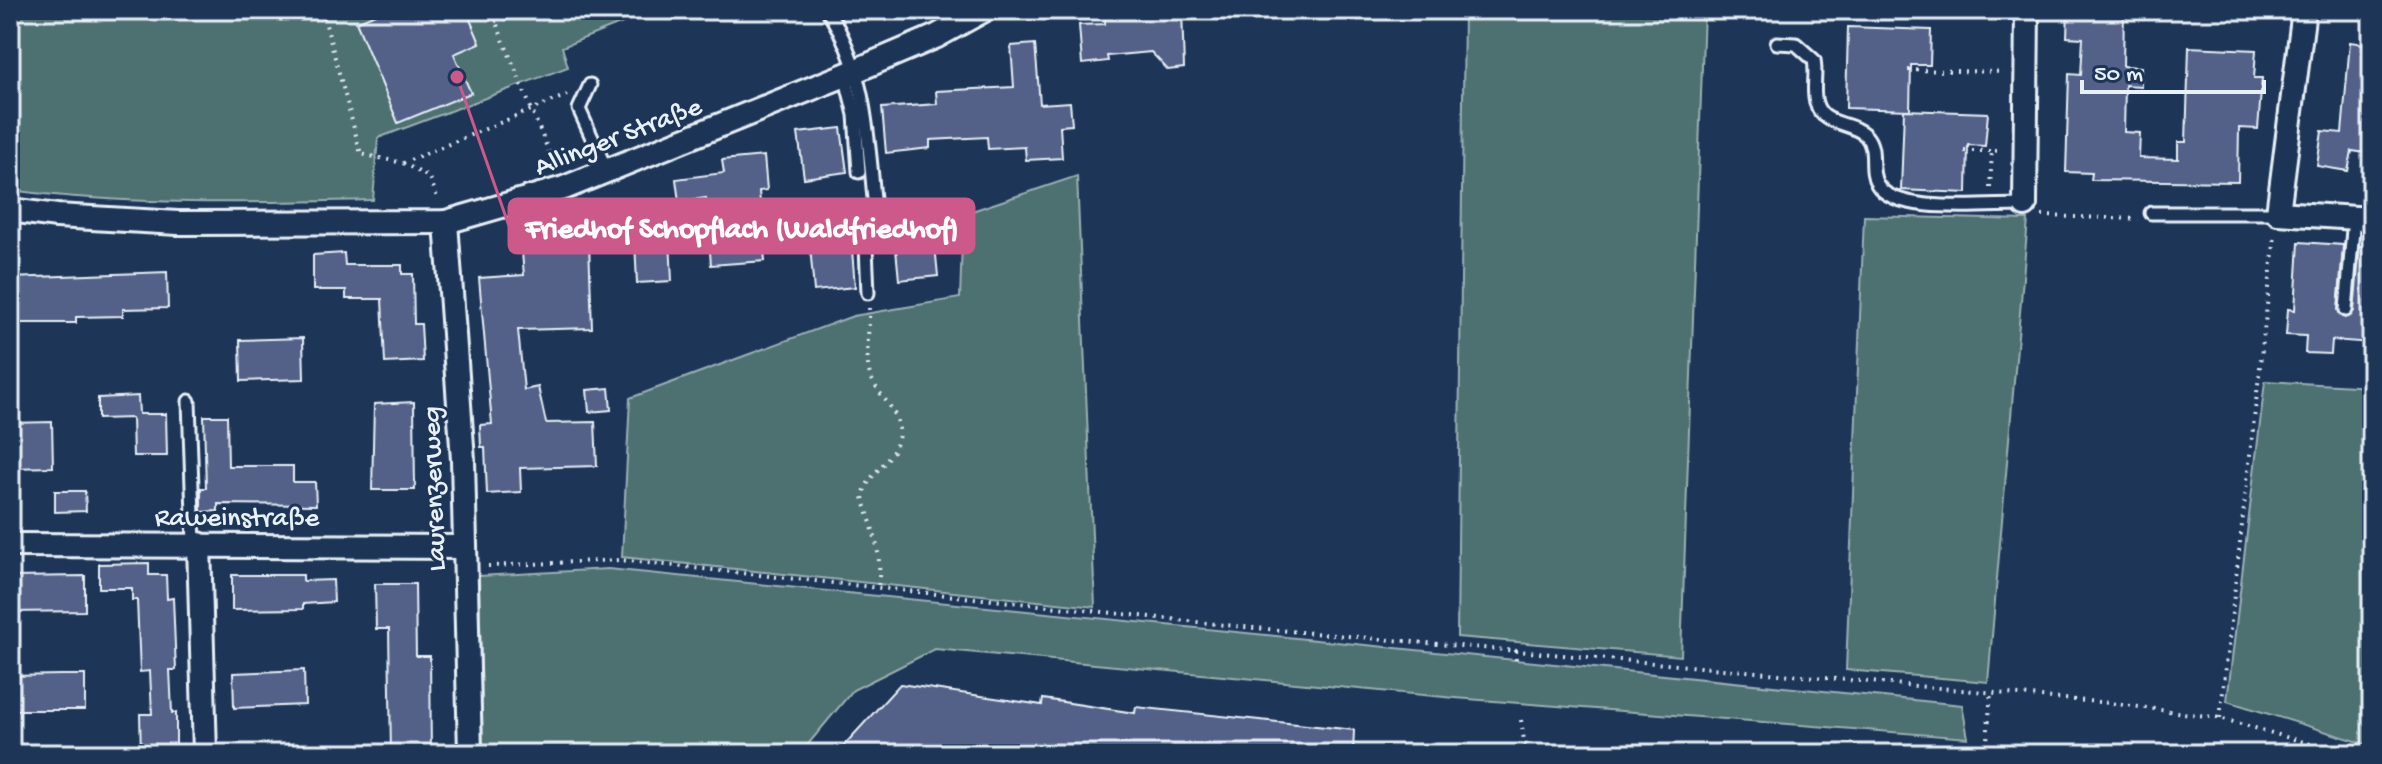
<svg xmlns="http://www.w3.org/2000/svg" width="2382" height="764" font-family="'Gochi Hand',sans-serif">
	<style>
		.green { fill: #4e7071; stroke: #9bb0b4; stroke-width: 2 }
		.building { fill: #526087; stroke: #e8f1f8; stroke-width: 2 }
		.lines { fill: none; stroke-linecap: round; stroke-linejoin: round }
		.lane-casing { stroke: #e8f1f8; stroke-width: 17 }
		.street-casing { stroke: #e8f1f8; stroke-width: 28 }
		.path { stroke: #e8f1f8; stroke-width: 4; stroke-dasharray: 2 6; stroke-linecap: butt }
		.lane { stroke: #1d3557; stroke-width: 11 }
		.street { stroke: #1d3557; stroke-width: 22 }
		.labels { text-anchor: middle; stroke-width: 6; stroke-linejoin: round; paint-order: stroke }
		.street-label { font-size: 28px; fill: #e8f1f8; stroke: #1d3557 }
		.leader { fill: none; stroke: #cd598a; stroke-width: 3 }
		.callout-dot { fill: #cd598a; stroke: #1d3557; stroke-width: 3 }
		.callout { fill: #cd598a; stroke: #cd598a; stroke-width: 3 }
		.callout-label { font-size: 30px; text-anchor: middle; font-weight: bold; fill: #fff }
	</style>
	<rect width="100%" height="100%" fill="#1d3557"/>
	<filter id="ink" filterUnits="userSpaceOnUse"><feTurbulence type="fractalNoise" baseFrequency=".0125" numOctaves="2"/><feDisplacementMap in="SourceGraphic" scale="16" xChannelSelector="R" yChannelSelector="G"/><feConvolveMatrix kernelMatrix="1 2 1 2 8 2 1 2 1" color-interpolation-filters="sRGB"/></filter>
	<g filter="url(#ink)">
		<g class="green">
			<path d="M10,10H655L562,47L568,67L378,138L373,200C251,203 131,206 10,190Z"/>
			<path d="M1464,10H1704L1681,656L1457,637Z"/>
			<path d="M1077,176L1095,607L622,557L630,398L853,316L960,298L963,214Z"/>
			<path d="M1864,216L2028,220L1988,682L1846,670Z"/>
			<path d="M2265,381L2372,387V746L2227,701Z"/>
			<path d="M608,569L1962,705L1968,738L1455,698L935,649L853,690L800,754H483L479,576Z"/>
		</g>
		<g class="building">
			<path d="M385,10H466L480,43L454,54L471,93L398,123L356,22Z"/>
			<path d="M1131,10H1182L1184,68L1168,70L1151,52L1107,56L1108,61L1082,64L1079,25L1105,24V18L1131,16Z"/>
			<path d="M2068,10H2124L2123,66L2141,67V86L2125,85L2124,132L2140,133L2139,158L2178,159V142H2186L2189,47L2256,50L2254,78H2262L2258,129L2239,128L2238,182L2091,180L2092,173L2066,172L2069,74L2081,75L2083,38L2067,37Z"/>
			<path d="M1848,27L1931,30L1930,65H1911L1910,110L1846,108Z"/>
			<path d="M2350,42L2372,45V154L2352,151L2348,171L2317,166L2322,131L2342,133Z"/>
			<path d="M1035,44L1040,104L1070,102L1072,125L1060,126L1062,158L1026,160L1025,147L988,149L987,137L930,140V148L886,153L882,108L937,104L936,91L1014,87L1011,46Z"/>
			<path d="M1904,110L1988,113L1985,146L1968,145L1967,193L1901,190Z"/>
			<path d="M841,128L847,172L804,178L798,133Z"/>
			<path d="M764,156L767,190L759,191L765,261L711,265L706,198L679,202L676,179L724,173L722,160Z"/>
			<path d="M849,213L855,287L814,291L810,246L802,247L800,217Z"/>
			<path d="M933,225L938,276L899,280L894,229Z"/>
			<path d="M670,239L672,281L637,283L635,241Z"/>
			<path d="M550,240V244L589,243L592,328L518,330L524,390L538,387L546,423L595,422L597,466L520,468L521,492L487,494L485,447H481L480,425L492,424L479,278L524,275L521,242Z"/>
			<path d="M2299,242L2343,245L2338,310L2346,318L2354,311L2360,246L2372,247V343L2332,340L2331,354L2305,353L2306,336L2286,335L2288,309L2295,310Z"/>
			<path d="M344,253L345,265H402V274H413L414,324H421L423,361L385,363L382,299H346V290H313V255Z"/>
			<path d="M167,272L168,308L123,309V316L76,317V323H10V278Z"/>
			<path d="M303,338L304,379L241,381L240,340Z"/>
			<path d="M609,388L611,410L589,412L587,390Z"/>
			<path d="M138,396L139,414H166L167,456H133L132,418L98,419V398Z"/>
			<path d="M414,402L415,490H372L374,404Z"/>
			<path d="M204,416H227L228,466H293V482H315L316,505L218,504V511L201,512V488H206Z"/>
			<path d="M52,422L53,467L10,468V423Z"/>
			<path d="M55,491H85L86,511L55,512Z"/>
			<path d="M149,563V575H166L167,599L173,598L176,670H170L171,691L172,713H176V754H141L140,714H152L150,671L140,672L137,600H132V588H99V564Z"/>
			<path d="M232,575H303V581L333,580L334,602L303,604V609L232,610Z"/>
			<path d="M85,576V611L10,612V577Z"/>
			<path d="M375,584H415L416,656H430L431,754H391L389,629H376Z"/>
			<path d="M304,670L305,705L234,708L233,673Z"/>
			<path d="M61,675H85V710H10V676Z"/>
			<path d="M900,684L1042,705L1043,699L1135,713L1136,707L1354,730L1353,754H836Z"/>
		</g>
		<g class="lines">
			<defs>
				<g id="lane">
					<path d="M827,10C867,70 868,140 875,209L865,224L868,293"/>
					<path d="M1777,43L1796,44L1814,60C1817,74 1812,90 1816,103C1823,127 1852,121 1866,136C1878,150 1868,169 1877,184C1895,216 1991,204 2025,205"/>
					<path d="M845,75L855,115L859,172"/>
					<path d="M590,85L579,109L607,171"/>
					<path d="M2151,213H2278"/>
					<path d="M2346,310L2354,218"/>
					<path d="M189,401L194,544"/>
				</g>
				<g id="street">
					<path d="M2304,10L2278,213L2372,219"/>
					<path d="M2025,205L2027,10"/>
					<path d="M10,210L57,216L178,223L446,222L564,188L845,75L937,36L984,10"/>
					<path d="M446,222L463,460L470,754"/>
					<path d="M199,544L205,754"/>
					<path d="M10,545L464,547"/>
				</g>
			</defs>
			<use href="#lane" class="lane-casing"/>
			<use href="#street" class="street-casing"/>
			<g class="path">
				<path d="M322,10L361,154L403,163L430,178L438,200"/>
				<path d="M491,10L555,167"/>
				<path d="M495,21L542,10"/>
				<path d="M1908,70L2005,72"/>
				<path d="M1964,151H1992"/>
				<path d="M403,163L567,95"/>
				<path d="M1990,188L1992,151L2002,150"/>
				<path d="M2042,216L2138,219"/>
				<path d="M869,308C870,328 865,352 869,371C874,394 900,408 899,433C897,461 867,471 863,497C872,529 883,552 878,587"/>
				<path d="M488,566L619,560L1244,627L2110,703L2220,718L2345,754"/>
				<path d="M1515,650L1516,661"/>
				<path d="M2220,718L2275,235"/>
				<path d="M1521,720L1526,754"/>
				<path d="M1986,754L1991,692"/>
			</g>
			<use href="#lane" class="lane"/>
			<use href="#street" class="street"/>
		</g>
	</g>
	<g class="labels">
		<g class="street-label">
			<text transform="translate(617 134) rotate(-21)" y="10">Allinger Straße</text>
			<text transform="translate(431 489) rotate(-92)" y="10">Laurenzerweg</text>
			<text x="237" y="525">Raweinstraße</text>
		</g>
	</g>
	<path class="leader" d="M457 77L509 226"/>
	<circle class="callout-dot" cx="457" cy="77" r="8"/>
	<rect class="callout" x="509" y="199" width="465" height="54" rx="8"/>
	<g class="callout-label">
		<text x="742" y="237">Friedhof Schopflach (Waldfriedhof)</text>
	</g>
	<rect width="2382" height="764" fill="none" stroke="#1d3557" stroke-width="40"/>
	<rect x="20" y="20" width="2342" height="724" fill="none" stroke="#e8f1f8" stroke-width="3" filter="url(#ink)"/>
	<path d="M2082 80v12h182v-12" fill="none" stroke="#e8f1f8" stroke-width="4"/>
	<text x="2094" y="80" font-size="24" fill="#e8f1f8" stroke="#1d3557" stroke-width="6" paint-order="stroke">50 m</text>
</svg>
